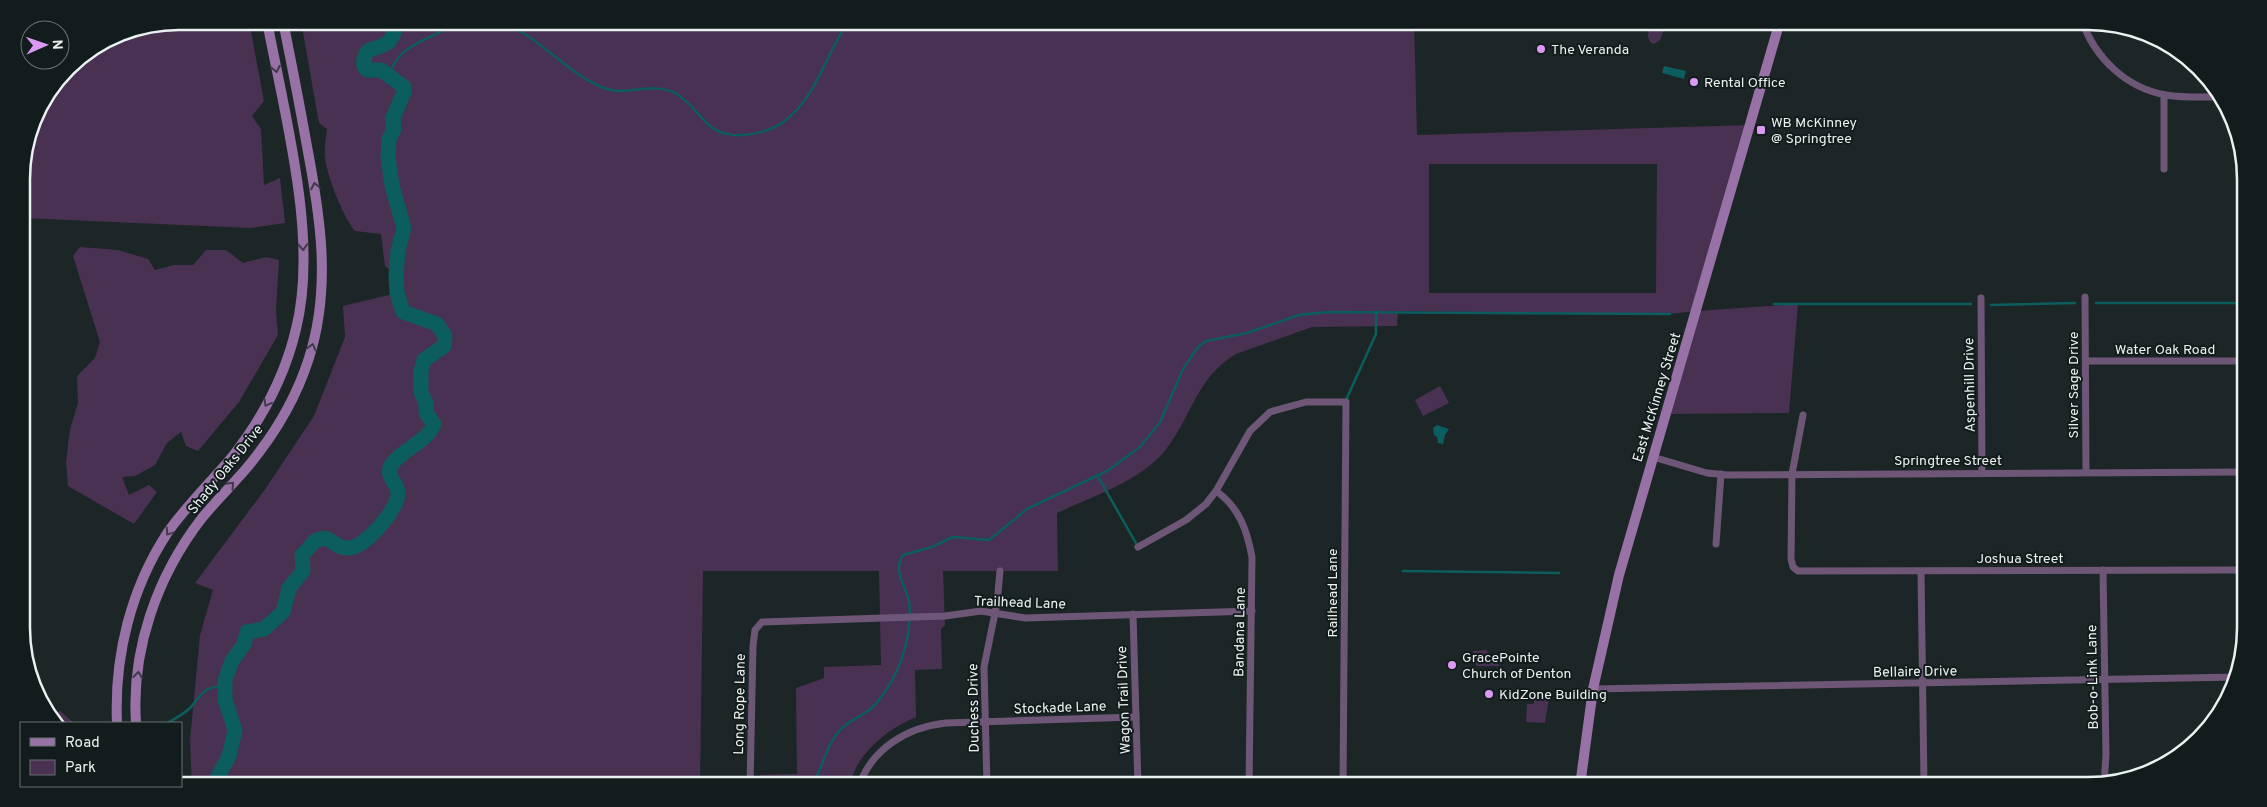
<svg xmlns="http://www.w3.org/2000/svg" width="2267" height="807" font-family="Overpass,sans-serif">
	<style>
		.green { fill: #493152; fill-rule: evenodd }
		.water { fill: #0c5d5d }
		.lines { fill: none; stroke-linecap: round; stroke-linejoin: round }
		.stream { stroke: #0c5d5d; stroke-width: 2.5 }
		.river { stroke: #0c5d5d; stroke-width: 15 }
		.street { stroke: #6e5677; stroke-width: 7 }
		.secondary { stroke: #9872a6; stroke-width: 10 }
		.oneway { stroke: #423a4c }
		.poi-dot { fill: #dc99f4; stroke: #131c1c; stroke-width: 2 }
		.labels { text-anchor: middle; stroke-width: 4; stroke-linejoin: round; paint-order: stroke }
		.poi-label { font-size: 14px; fill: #ebf1f1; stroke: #131c1c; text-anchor: start }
		.street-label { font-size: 14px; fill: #ebf1f1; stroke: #131c1c }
		.rim { fill: none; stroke: #ebf1f1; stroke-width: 2.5 }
	</style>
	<rect width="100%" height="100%" fill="#1c2626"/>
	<g class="green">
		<path d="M179,21H249L264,101L252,116L261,129L264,185L280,178L285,223L250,228L22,218V169L38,109L75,61L119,33Z"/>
		<path d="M301,21H1414L1417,135L1750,125L1697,311L1798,304L1789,413L1666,414L1696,311L1670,314L1398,311L1397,326L1312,327L1236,354C1197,377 1192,415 1167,448C1142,481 1093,496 1057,513L1058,571H943L945,625L941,629L942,669L915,670L916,717C886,730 858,752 849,786H760V775L797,774L796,688L824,678V667L881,665L879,571H703L700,786H192L190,740L200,635L213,590L195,583L266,488L314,416L345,337L343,306L397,293L396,271H391L385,266L381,234L355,231C343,217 327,176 325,158C324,149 326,138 327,129L319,123ZM1429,164H1657L1656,293H1429Z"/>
		<path d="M1654,21H1667L1660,40L1654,44L1650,42L1648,37L1649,26Z"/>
		<path d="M80,247L118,250L148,259L155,270L174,265H193L206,250H226L243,263L266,257L279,260L276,311L278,335L239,402L198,451L186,446L181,432L167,443L155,465L135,476L122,477L129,495L149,485L157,492L134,524L68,486L66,462L70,429L78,403L77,376L95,358L100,342L73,256Z"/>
		<path d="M1440,386L1449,403L1423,416L1415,400Z"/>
		<path d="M1486,650L1500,666H1477L1473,660V651Z"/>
		<path d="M1538,699H1549L1545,723L1526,722L1527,704H1534V700Z"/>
		<path d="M60,711L74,723H56L52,715Z"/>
	</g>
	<g class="water">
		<path d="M1664,66L1686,71L1684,79L1662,73Z"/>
		<path d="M1437,425L1449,429L1445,435L1443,444L1438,443L1437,437L1434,435L1433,428Z"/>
	</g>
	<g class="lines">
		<g class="stream">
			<path d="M498,21C538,34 565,73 604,88C627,97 652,81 675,93C690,101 698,116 711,127C731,142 768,134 786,120C818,94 826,53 849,21"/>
			<path d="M390,77C393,50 421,42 442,31C450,27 456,23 464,21"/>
			<path d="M2096,303H2245"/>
			<path d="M1774,304H1971"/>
			<path d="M1991,305L2075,303"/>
			<path d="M1346,400L1376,334V311"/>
			<path d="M1097,475L1137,545"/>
			<path d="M1403,571L1559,573"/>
			<path d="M167,723C175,719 184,714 191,707C201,695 205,685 224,687"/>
			<path d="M810,786C823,771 824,750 836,735C844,723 858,718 869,710C887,695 901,666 906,644C909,630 911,615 909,602C906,585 892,572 903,555L932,547L953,537L989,540L1027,509L1107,471L1140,447L1160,422L1183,369L1198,347L1206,341L1247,333L1299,315L1328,312L1670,314"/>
		</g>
		<path class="river" d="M213,786L229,756L235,730L225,700V680L232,661L244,644L247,632L264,629L283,612L289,588L303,571L302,555L316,540L325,538C334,541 338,549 349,548C365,548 400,507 398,492C397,482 387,479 390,467C401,449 428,442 434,424L426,413V403L421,392V371L424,360L444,346L445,336L437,324L403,312L397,293L396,276L398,251L404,228L392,186L388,157L389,139L394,129L393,118L404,92V87L381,70H367C361,65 364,55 369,50C389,45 393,42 397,21"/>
		<g class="street">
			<path d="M2082,21C2095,58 2126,88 2166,95C2184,98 2202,97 2220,97"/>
			<path d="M2164,169V95"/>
			<path d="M2085,297L2086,472"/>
			<path d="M1981,298L1982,472"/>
			<path d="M2086,361H2245"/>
			<path d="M1803,415L1792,474L1791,559L1793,567L1798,571L2246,570"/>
			<path d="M1653,457L1707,473L1727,475L2245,472"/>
			<path d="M1216,491C1239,507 1247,530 1252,557L1249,786"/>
			<path d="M1716,544L1721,474"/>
			<path d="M1138,547L1186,520L1206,504L1216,491L1250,431L1270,412L1306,402H1346L1343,786"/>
			<path d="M2103,570L2106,755L2104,784"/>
			<path d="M1921,572L1924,785"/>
			<path d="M1133,614L1138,786"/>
			<path d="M1593,689L2238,677"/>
			<path d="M750,786L753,646L755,630L762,622L945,616L981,611L1025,618L1252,611"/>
			<path d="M859,786C872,748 908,727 946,723L1136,717"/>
			<path d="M987,786L984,667L997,603L1000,571"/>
		</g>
		<g class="secondary">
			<path d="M117,723C114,656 131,588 168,532C187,505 211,482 232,457C262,419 285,376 296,329C319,238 284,113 267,21"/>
			<path d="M136,723C131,650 157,576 202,518C216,501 231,486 245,470C273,437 296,399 309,358C332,286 320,214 306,141C299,101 291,61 283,21"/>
			<path d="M1580,786L1593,689L1619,575L1780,21"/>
		</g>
	</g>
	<defs><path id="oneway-chevron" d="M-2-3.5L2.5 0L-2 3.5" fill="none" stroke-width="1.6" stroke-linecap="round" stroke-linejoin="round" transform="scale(1.25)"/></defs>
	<g class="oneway">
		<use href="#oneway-chevron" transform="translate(276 69) rotate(79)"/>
		<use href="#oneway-chevron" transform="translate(315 186) rotate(-101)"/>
		<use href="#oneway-chevron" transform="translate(303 247) rotate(87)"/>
		<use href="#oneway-chevron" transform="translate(312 347) rotate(-75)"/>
		<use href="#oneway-chevron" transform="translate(267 403) rotate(119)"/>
		<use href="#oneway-chevron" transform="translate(231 485) rotate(-47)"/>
		<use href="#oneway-chevron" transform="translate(169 532) rotate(124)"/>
		<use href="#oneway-chevron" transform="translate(138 675) rotate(-84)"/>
	</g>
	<g class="poi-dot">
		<circle cx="1541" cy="49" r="5"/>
		<circle cx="1694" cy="82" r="5"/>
		<rect x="1756" y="125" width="10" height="10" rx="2.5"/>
		<circle cx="1452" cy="665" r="5"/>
		<circle cx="1489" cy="694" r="5"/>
	</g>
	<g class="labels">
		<g class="poi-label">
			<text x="1551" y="54">The Veranda</text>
			<text x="1704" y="87">Rental Office</text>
			<text x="1771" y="127">WB McKinney<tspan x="1771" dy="16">@ Springtree</tspan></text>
			<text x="1462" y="662">GracePointe<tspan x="1462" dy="16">Church of Denton</tspan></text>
			<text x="1499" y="699">KidZone Building</text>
		</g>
		<g class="street-label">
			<text x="2165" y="354">Water Oak Road</text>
			<text transform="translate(1969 385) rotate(-91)" y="5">Aspenhill Drive</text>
			<text transform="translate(2073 385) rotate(-90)" y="5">Silver Sage Drive</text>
			<text transform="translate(1656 397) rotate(-73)" y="5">East McKinney Street</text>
			<text x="1948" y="465">Springtree Street</text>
			<text transform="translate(225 469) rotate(-51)" y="5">Shady Oaks Drive</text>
			<text x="2020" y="563">Joshua Street</text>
			<text transform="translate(1332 593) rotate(-90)" y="5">Railhead Lane</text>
			<text transform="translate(1020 602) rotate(2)" y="5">Trailhead Lane</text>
			<text transform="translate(1239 632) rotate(-89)" y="5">Bandana Lane</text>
			<text transform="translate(1915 671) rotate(-1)" y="5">Bellaire Drive</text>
			<text transform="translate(2092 677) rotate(-91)" y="5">Bob-o-Link Lane</text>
			<text transform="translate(1123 700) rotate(-92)" y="5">Wagon Trail Drive</text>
			<text transform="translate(739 704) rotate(-89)" y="5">Long Rope Lane</text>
			<text transform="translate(1060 707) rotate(-2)" y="5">Stockade Lane</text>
			<text transform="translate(973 708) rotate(-91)" y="5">Duchess Drive</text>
		</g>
	</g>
	<path d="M0 0H2267V807H0ZM179 30H2088A149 149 0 0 1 2237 179V628A149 149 0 0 1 2088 777H179A149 149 0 0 1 30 628V179A149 149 0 0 1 179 30Z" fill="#131c1c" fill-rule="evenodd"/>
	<path class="rim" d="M179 30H2088A149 149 0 0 1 2237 179V628A149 149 0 0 1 2088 777H179A149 149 0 0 1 30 628V179A149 149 0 0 1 179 30Z"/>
	<rect x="20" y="722" width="162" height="65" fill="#131c1c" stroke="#697171"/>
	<rect x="30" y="738" width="25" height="8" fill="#9872a6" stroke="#697171"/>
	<text x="65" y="747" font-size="15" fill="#ebf1f1">Road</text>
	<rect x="30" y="760" width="25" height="15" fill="#493152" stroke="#697171"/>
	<text x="65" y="772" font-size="15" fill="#ebf1f1">Park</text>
	<g transform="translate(45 45) rotate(88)"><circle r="24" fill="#131c1c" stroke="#697171"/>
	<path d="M0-4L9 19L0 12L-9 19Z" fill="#dc99f4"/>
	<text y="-8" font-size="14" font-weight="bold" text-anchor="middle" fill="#ebf1f1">N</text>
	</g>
</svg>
